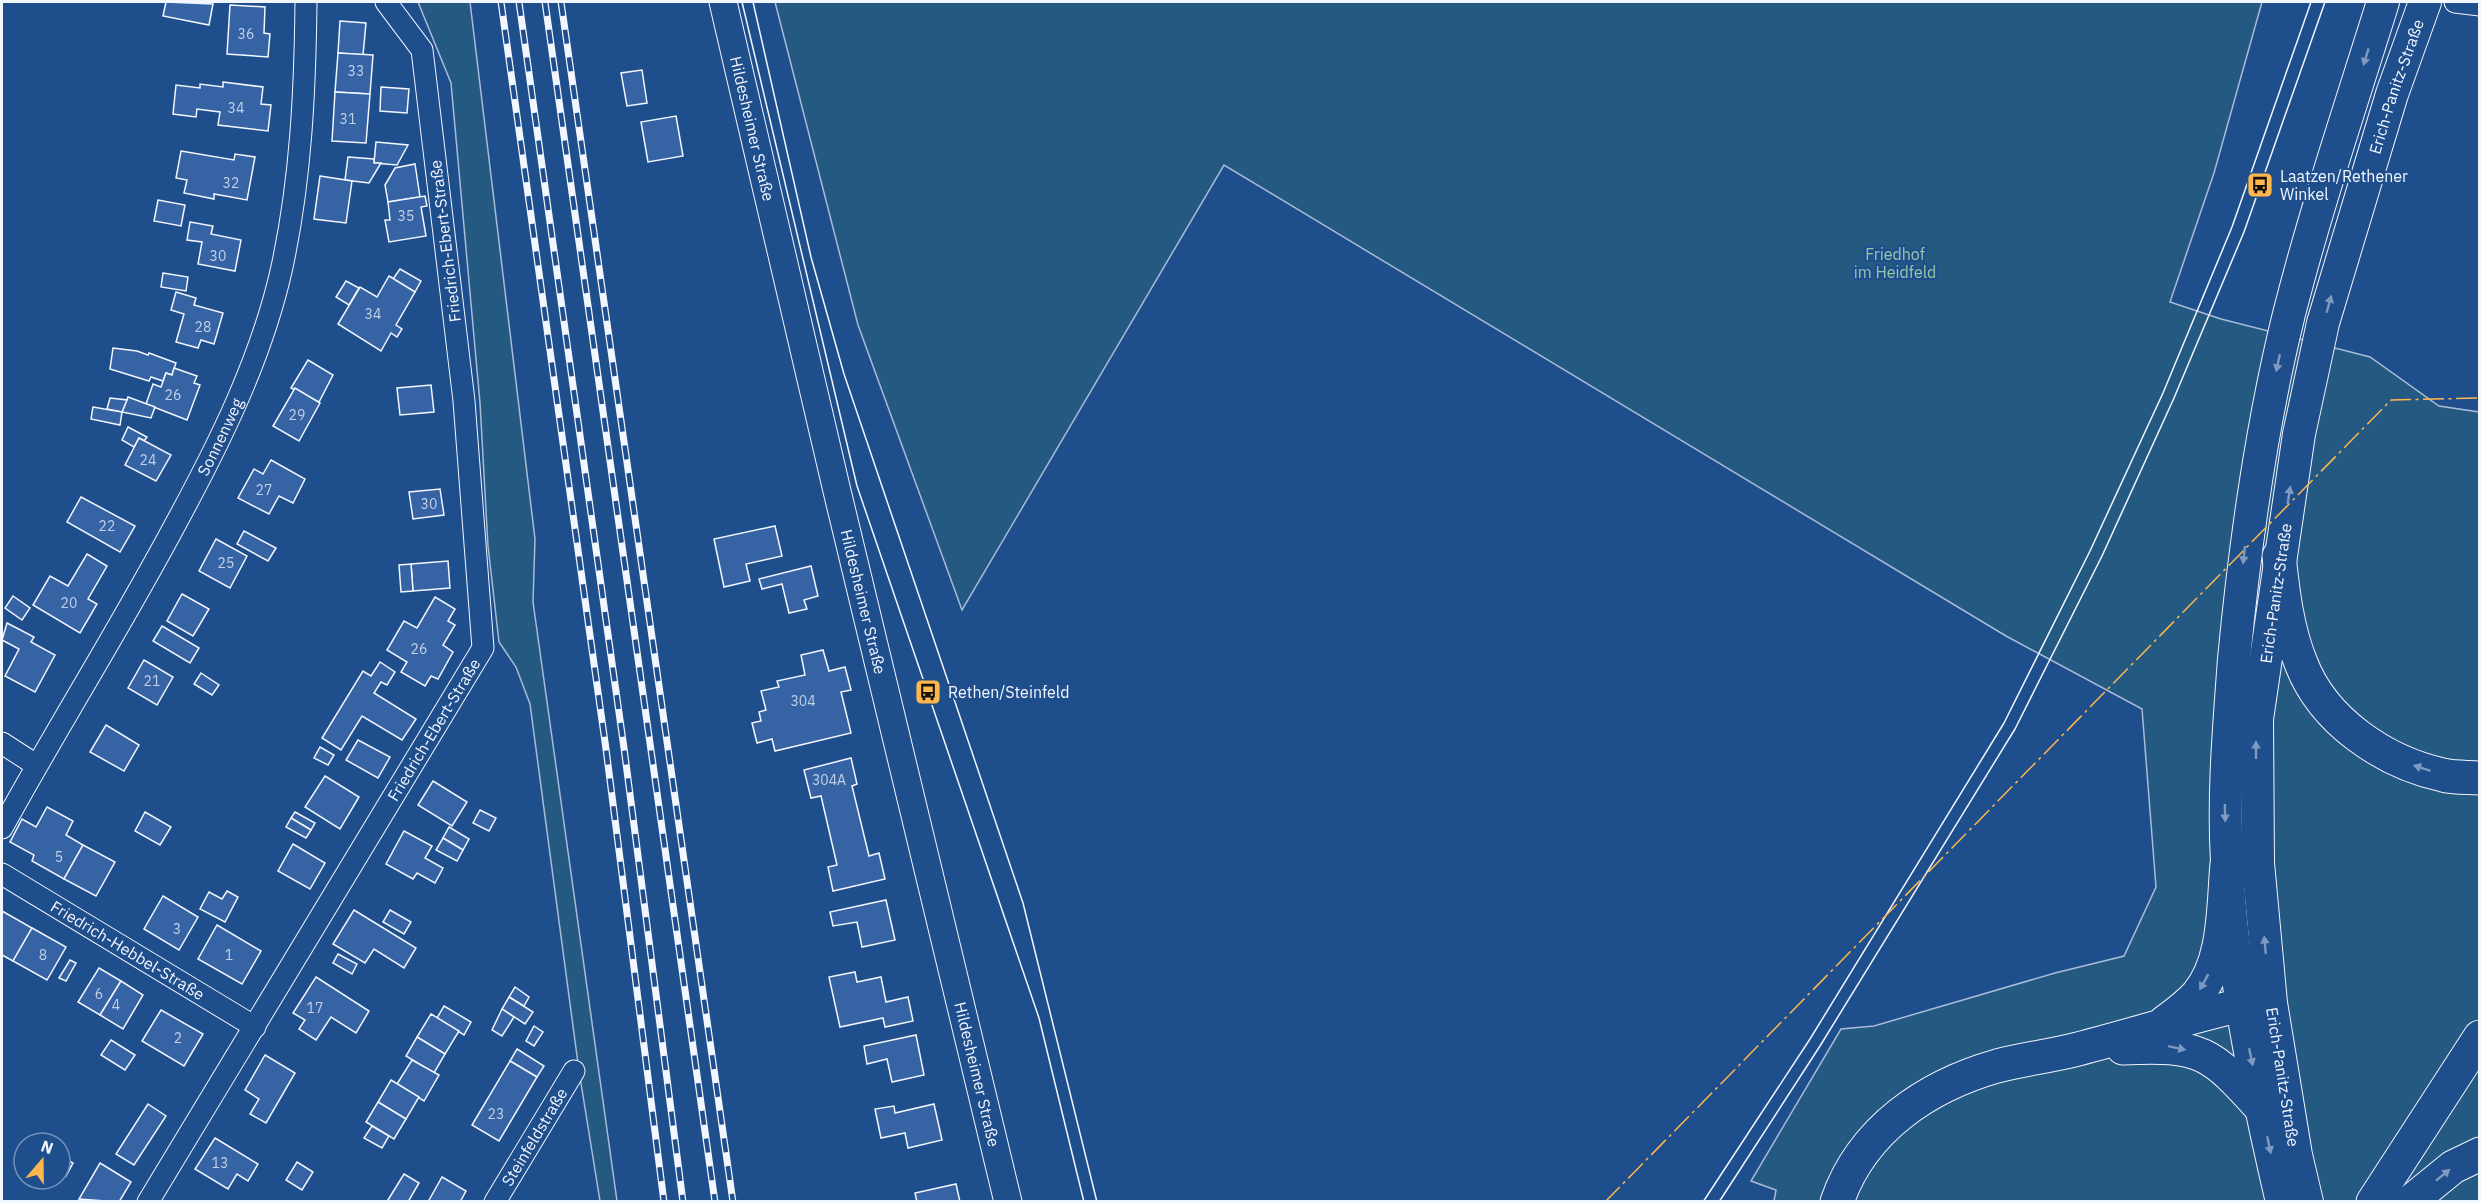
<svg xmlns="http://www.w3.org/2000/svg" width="2481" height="1203" font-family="'IBM Plex Sans',sans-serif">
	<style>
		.green { fill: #245a82; stroke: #a8bbd7; stroke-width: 1.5 }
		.building { fill: #3563a3; stroke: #f2f6ff; stroke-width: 1.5 }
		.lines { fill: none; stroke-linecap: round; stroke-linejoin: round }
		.minor-casing { stroke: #f2f6ff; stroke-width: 23 }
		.tertiary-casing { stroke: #f2f6ff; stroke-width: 29 }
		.secondary-casing { stroke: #f2f6ff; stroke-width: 34 }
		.primary-casing { stroke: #f2f6ff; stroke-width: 35 }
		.minor { stroke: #1f4e8c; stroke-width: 21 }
		.tertiary { stroke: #1f4e8c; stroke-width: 27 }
		.secondary { stroke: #1f4e8c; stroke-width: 32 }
		.primary { stroke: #1f4e8c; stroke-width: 33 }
		.tram { stroke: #f2f6ff; stroke-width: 1.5 }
		.rail-casing { stroke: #f2f6ff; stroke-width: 7 }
		.rail { stroke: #1f4e8c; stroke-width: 4.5; stroke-dasharray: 14; stroke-linecap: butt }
		.power { stroke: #ffb74d; stroke-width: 1.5; stroke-dasharray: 21 4.5 3 4.5; stroke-linecap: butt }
		.oneway { fill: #7e9ac0 }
		.labels { text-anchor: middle; stroke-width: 4.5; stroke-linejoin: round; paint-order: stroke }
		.number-label { font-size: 14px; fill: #c3d1e8 }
		.street-label { font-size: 16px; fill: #f2f6ff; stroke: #1f4e8c }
		.poi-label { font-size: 16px; fill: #f2f6ff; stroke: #1f4e8c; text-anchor: start }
		.park-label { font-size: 16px; fill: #97c8a6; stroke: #1f4e8c }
	</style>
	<rect width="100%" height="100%" fill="#1f4e8c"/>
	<g class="green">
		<path d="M418,2H470L535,539L533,602L617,1201H600L579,1071L530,704L516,667L499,642L488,546L480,403L451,83Z"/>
		<path d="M775,2H2262L2214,173L2170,302L2221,319L2370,357L2439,406L2479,412V1201H1774L1776,1190L1751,1181L1841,1029L1874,1026L2055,973L2124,956L2156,887L2142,709L2006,636L1224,165L962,610L858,325Z"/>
	</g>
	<g class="building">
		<path d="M166,2L213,4L209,25L163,16Z"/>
		<path d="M230,5L265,7L264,33L270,34L268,57L227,54Z"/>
		<path d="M340,21L366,23L363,55L338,53Z"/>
		<path d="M338,53L373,55L370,94L335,92Z"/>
		<path d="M642,70L647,103L627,106L621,73Z"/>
		<path d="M223,82L263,87L261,104L271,105L268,131L218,125L220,112L197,109L196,117L173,114L176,85L200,88V84L223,87Z"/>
		<path d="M381,87L409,89L407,113L380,111Z"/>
		<path d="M335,92L370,94L366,143L332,141Z"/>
		<path d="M676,116L683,156L648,162L641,122Z"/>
		<path d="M376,142L408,145L397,165L374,163Z"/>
		<path d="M181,151L234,160L235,154L255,157L247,200L214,194V199L184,193L187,180L176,178Z"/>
		<path d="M348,157L374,159V163H381L369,183L345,180Z"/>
		<path d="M415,164L420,197L388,202L385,185L395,168Z"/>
		<path d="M320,176L352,181L346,223L314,219Z"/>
		<path d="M425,196L427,206L421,207L426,236L389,242L385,220H390L388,202Z"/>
		<path d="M158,200L185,205L181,226L154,221Z"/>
		<path d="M190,222L213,226L211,234L241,240L235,271L198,264L202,242L187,240Z"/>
		<path d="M400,269L421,281L415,292L393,279Z"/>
		<path d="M163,273L188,277L186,291L161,287Z"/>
		<path d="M389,276L415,292L396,325L402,329L397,337L391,333L381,351L338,324L360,287L377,297Z"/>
		<path d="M346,281L359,288L349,305L336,297Z"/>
		<path d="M176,292L196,298L194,305L223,313L214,344L201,340L198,348L176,342L184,314L171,310Z"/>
		<path d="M113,348L137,351L148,355L149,353L176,363L172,375L166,373L163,381L151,377L149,381L110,369Z"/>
		<path d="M308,360L333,375L319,402L291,388Z"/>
		<path d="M174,368L197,376L194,383L200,385L187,420L146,404L153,384L161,387L166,373L172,375Z"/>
		<path d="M431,385L434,412L400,415L397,388Z"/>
		<path d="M295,388L320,403L299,441L273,426Z"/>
		<path d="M128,397L155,407L151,418L122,412Z"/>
		<path d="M110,398L127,400L122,412L107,409Z"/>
		<path d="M93,407L122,412L120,425L91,419Z"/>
		<path d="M128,427L147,437L144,441L139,438L134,447L122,440Z"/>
		<path d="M139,438L171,455L156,481L125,465Z"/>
		<path d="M271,460L305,479L293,503L279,496L269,514L238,498L254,469L263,474Z"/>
		<path d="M440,489L444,515L413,519L409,492Z"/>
		<path d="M81,497L135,526L120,552L67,522Z"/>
		<path d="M775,526L782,556L746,564L750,581L724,587L714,539Z"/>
		<path d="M244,531L276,548L268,561L237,544Z"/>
		<path d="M216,539L247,556L230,588L199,571Z"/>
		<path d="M87,554L107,566L88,599L97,604L80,633L33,605L50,576L68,586Z"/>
		<path d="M448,561L450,588L413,591L411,564Z"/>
		<path d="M411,564L413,591L401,592L399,565Z"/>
		<path d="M811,566L818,596L804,600L807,609L789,613L782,584L762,589L759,579Z"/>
		<path d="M182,594L209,609L193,636L167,621Z"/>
		<path d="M13,596L30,608L22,620L5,608Z"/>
		<path d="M435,597L455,609L448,621L455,625L443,645L453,652L438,679L431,676L425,686L401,672L407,662L387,650L404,621L417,628Z"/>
		<path d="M7,623L34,637L31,642L55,655L35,692L5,676L19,649L2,640Z"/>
		<path d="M162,626L199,648L190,663L153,641Z"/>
		<path d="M823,650L829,671L845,667L851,690L841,692L851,733L775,751L772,739L757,743L752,723L761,721L759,712L766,710L761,691L779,687L777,681L805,675L801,655Z"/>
		<path d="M144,660L173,677L157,705L128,688Z"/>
		<path d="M380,662L395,672L387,685L381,682L374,693L416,719L402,740L362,716L341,750L322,738L363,671L371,676Z"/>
		<path d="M201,673L219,685L212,695L194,684Z"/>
		<path d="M106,725L139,745L124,771L90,752Z"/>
		<path d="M358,740L390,757L378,778L346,760Z"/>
		<path d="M320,747L334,755L328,765L314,758Z"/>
		<path d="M851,758L857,784L852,786L869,856L879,853L885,879L833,891L828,867L837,865L821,796L811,798L804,770Z"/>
		<path d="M325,776L359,797L340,829L305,807Z"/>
		<path d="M433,781L467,802L452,826L418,805Z"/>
		<path d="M47,807L73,821L66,835L83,845L64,879L32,861L34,855L10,842L22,819L36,827Z"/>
		<path d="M480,810L496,818L489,831L473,823Z"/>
		<path d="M145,812L171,827L160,845L135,831Z"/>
		<path d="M295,812L315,823L311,830L291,818Z"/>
		<path d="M291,818L311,830L306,838L286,827Z"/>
		<path d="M449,827L469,839L463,850L443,838Z"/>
		<path d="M404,831L432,846L425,858L443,868L435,883L417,873L413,879L386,864Z"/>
		<path d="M443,838L463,850L457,861L436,850Z"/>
		<path d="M293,844L325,863L310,889L278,871Z"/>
		<path d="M83,845L115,862L96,896L64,879Z"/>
		<path d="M227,891L238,897L225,922L200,909L209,892L222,899Z"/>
		<path d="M163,896L198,917L179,950L144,929Z"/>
		<path d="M886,900L895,940L862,947L857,922L833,926L830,912Z"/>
		<path d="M354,910L416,948L404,968L374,949L365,963L333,944Z"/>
		<path d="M390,910L411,922L404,934L383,922Z"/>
		<path d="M2,911L32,928L13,961L2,955Z"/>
		<path d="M217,925L261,951L242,984L198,959Z"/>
		<path d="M32,928L66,947L47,980L13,961Z"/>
		<path d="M338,954L357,964L352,974L333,963Z"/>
		<path d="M70,960L76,963L66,981L59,978Z"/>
		<path d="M99,968L121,981L100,1015L78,1002Z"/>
		<path d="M855,972L857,982L881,977L886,1002L908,997L913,1021L885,1027L883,1018L840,1027L829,977Z"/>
		<path d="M316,977L369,1011L356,1033L331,1017L316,1040L299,1029L305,1020L293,1013Z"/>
		<path d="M121,981L143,995L123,1029L100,1015Z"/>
		<path d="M515,987L529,997L524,1006L509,997Z"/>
		<path d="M509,997L533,1012L525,1024L502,1009Z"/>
		<path d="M444,1006L471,1022L464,1035L437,1018Z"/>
		<path d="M502,1009L514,1017L502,1036L492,1030Z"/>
		<path d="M161,1010L203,1034L184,1066L142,1041Z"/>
		<path d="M431,1014L459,1031L445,1054L417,1037Z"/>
		<path d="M534,1026L543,1032L534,1046L526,1041Z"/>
		<path d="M916,1035L924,1075L892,1082L887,1059L867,1064L864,1046Z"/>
		<path d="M417,1037L445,1054L434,1073L406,1056Z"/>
		<path d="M111,1040L135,1055L125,1070L101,1055Z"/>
		<path d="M517,1049L544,1066L537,1077L510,1061Z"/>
		<path d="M265,1055L295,1073L266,1123L250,1114L259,1099L245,1090Z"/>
		<path d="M412,1060L439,1075L424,1101L397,1084Z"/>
		<path d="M510,1061L537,1077L499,1141L472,1125Z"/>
		<path d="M391,1080L419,1097L406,1119L378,1102Z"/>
		<path d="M378,1102L406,1119L394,1139L366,1122Z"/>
		<path d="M148,1104L166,1116L134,1165L116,1154Z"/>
		<path d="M934,1104L942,1140L908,1148L905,1133L881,1138L875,1109L894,1106L895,1113Z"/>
		<path d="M372,1126L389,1136L382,1148L364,1138Z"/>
		<path d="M215,1138L258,1164L248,1181L237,1174L228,1189L195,1169Z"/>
		<path d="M60,1156L73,1163L66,1176L60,1173Z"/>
		<path d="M297,1162L313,1172L302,1190L286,1180Z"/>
		<path d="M100,1163L131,1182L119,1202L79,1199Z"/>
		<path d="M404,1174L419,1183L408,1202H390L388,1200Z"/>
		<path d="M442,1177L466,1191L460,1202H428Z"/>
		<path d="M956,1184L960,1202H917L915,1193Z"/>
	</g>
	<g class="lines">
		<defs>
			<g id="minor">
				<path d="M2455,2L2480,5"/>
				<path d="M2,743L36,765"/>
				<path id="s1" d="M2,828C58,726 120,628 175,525C219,444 262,358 282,267C301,179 305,91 306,2"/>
				<path id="s2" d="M2,874L255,1027"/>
				<path id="s3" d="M148,1202L483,648L464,401L422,50L386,2"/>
				<path id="s4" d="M495,1202L574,1071"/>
			</g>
			<g id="tertiary">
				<path id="s5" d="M723,2L837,491L1008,1202"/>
			</g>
			<g id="secondary">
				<path d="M2282,1202C2256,1090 2232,977 2227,862C2223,794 2229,727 2234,659C2245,543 2261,427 2289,314C2316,208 2351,105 2383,2"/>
				<path id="s6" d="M2307,1202L2296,1155L2271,1003L2258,863L2257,719L2299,434L2323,323L2392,94L2425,2"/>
			</g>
			<g id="primary">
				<path d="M2279,556C2283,592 2287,629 2301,663C2323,721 2384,762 2443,775C2454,778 2468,777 2480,778"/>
				<path d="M2165,1022C2176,1014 2188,1005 2197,995C2226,961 2223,906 2227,864"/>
				<path d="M2123,1048C2201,1044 2211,1052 2262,1109"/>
				<path d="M1837,1202C1862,1129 1927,1086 1997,1066C2024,1059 2051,1056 2078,1049C2132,1035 2186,1018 2241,1005"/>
				<path d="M2373,1202L2480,1037"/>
				<path d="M2410,1202L2453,1167L2480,1154"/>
			</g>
		</defs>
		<use href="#minor" class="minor-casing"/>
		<use href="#tertiary" class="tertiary-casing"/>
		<use href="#secondary" class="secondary-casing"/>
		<use href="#primary" class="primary-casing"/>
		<use href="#minor" class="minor"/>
		<use href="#tertiary" class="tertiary"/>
		<use href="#secondary" class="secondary"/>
		<use href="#primary" class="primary"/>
		<g class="tram">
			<path d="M742,2L857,486L1039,1018L1084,1202"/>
			<path d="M753,2L811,257L844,374L1023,903L1097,1202"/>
			<path d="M1703,1202L1810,1039L2004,723L2090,551L2163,393L2232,227L2311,2"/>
			<path d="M1719,1202L1820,1046L2015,729L2102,556L2174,398L2244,232L2325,2"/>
		</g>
		<defs>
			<g id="rail">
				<path d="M501,2L606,749L664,1202"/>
				<path d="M519,2L624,748L683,1202"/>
				<path d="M545,2L715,1202"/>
				<path d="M561,2L733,1202"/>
			</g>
		</defs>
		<use href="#rail" class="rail-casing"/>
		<use href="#rail" class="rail"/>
		<path class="power" d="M1605,1202L2391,400L2480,398"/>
	</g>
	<defs><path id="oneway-solid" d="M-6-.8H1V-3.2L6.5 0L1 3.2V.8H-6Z" transform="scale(1.5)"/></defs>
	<g class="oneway">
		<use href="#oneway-solid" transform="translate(2366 57) rotate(107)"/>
		<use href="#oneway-solid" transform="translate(2329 304) rotate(-75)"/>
		<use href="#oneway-solid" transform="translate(2278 363) rotate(102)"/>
		<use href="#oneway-solid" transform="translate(2289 495) rotate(-81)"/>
		<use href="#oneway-solid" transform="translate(2244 555) rotate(96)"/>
		<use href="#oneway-solid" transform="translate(2256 750) rotate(-90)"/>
		<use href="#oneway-solid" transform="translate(2422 768) rotate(-162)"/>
		<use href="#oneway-solid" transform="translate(2225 813) rotate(89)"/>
		<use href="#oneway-solid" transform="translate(2265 945) rotate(-95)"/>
		<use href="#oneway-solid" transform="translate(2204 982) rotate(119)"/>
		<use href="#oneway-solid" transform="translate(2177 1048) rotate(12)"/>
		<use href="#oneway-solid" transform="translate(2251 1057) rotate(78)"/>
		<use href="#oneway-solid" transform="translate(2269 1145) rotate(78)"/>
		<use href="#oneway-solid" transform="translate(2443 1175) rotate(-39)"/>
	</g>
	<defs>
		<symbol id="bus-square" viewBox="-11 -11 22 22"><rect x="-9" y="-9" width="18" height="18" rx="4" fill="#ffb74d" stroke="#1f4e8c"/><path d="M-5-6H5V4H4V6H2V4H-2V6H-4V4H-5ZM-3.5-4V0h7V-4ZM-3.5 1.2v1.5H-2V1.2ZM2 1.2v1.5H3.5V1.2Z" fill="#111"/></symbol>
	</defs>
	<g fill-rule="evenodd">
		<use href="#bus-square" x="2245" y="170" width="30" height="30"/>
		<use href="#bus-square" x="913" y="677" width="30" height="30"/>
	</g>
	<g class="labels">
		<g class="number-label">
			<text x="246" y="39">36</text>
			<text x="356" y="76">33</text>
			<text x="236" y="113">34</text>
			<text x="348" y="124">31</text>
			<text x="231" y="188">32</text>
			<text x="406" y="221">35</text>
			<text x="218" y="261">30</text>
			<text x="373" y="319">34</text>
			<text x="203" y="332">28</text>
			<text x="173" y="400">26</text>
			<text x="297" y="420">29</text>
			<text x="148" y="465">24</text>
			<text x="264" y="495">27</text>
			<text x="429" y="509">30</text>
			<text x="107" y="531">22</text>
			<text x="226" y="568">25</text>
			<text x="69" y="608">20</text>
			<text x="419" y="654">26</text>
			<text x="152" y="686">21</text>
			<text x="803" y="706">304</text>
			<text x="829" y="785">304A</text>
			<text x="59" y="862">5</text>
			<text x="177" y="934">3</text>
			<text x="43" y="960">8</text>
			<text x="229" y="960">1</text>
			<text x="99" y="999">6</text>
			<text x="116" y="1010">4</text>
			<text x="315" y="1013">17</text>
			<text x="178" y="1043">2</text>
			<text x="496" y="1119">23</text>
			<text x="220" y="1168">13</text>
		</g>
		<g class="street-label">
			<text dy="6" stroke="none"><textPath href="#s6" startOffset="1136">Erich-Panitz-Straße</textPath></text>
			<text dy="6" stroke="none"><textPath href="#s5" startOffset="130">Hildesheimer Straße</textPath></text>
			<text transform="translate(445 241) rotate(-97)" y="6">Friedrich-Ebert-Straße</text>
			<text dy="6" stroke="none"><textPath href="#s1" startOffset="448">Sonnenweg</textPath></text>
			<text dy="6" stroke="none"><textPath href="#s6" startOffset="614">Erich-Panitz-Straße</textPath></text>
			<text dy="6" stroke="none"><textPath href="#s5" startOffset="616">Hildesheimer Straße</textPath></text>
			<text dy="6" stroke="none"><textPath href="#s3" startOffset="552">Friedrich-Ebert-Straße</textPath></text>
			<text dy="6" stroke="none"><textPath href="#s2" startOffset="147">Friedrich-Hebbel-Straße</textPath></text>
			<text dy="6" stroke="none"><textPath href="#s5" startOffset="1102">Hildesheimer Straße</textPath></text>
			<text transform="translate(2283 1077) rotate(81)" y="6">Erich-Panitz-Straße</text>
			<text dy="6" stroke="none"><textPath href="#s4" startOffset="76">Steinfeldstraße</textPath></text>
		</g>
		<g class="poi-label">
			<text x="2280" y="182">Laatzen/Rethener<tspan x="2280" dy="18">Winkel</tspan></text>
			<text x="948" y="698">Rethen/Steinfeld</text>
		</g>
		<g class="park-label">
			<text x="1895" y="260">Friedhof<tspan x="1895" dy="18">im Heidfeld</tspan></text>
		</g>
	</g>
	<rect width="2481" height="1203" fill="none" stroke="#f2f6ff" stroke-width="6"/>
	<g transform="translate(42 1161) rotate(20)"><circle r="28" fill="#1f4e8c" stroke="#7391ba" stroke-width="1.5"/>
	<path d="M0-4.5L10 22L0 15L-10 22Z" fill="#ffb74d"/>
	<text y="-9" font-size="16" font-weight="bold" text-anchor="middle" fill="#f2f6ff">N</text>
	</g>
</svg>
